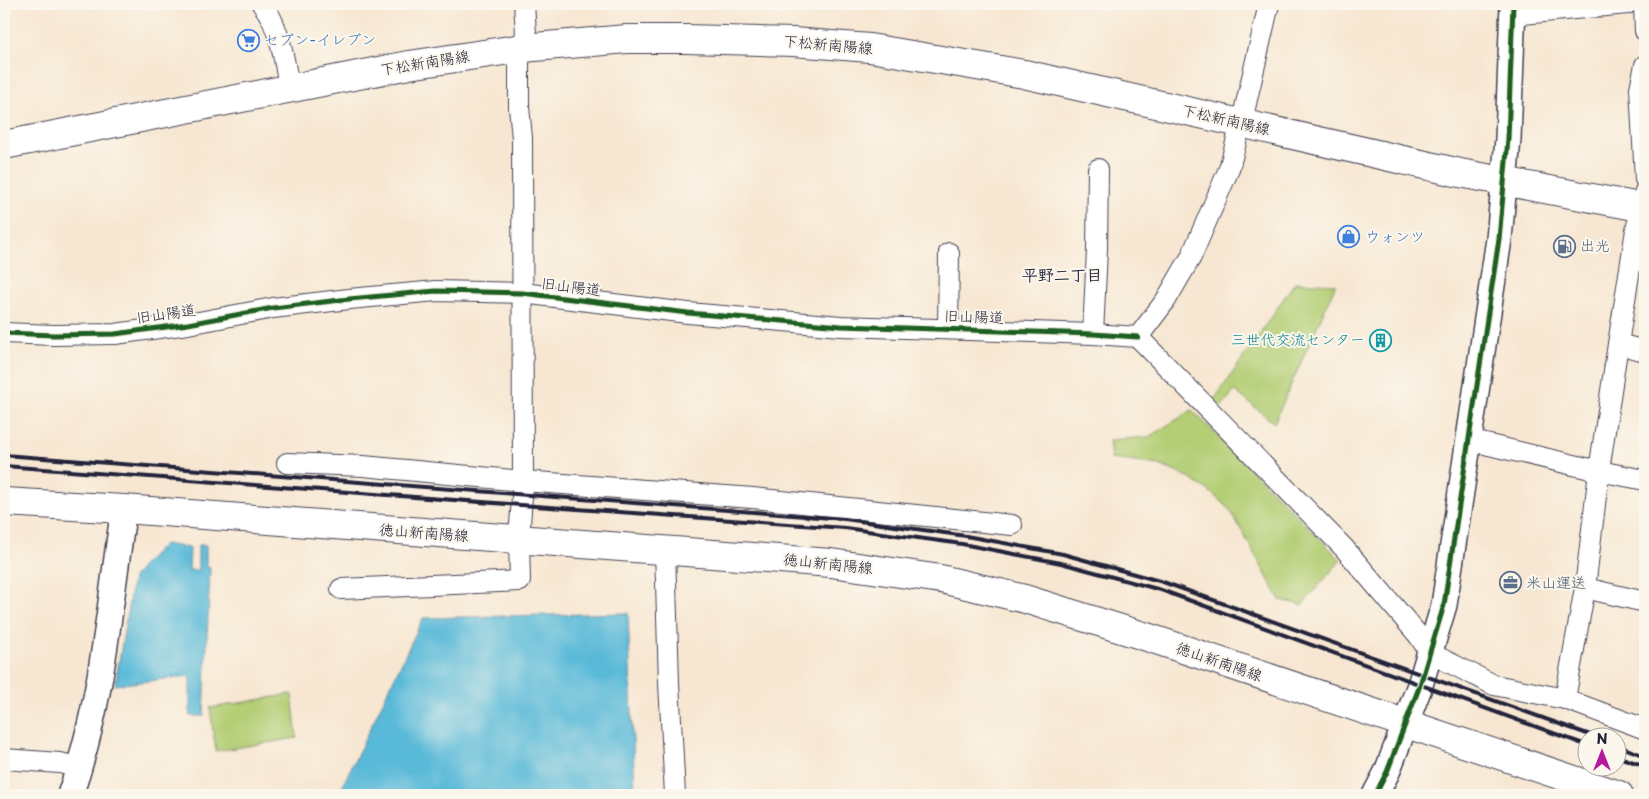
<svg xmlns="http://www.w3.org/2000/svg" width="1649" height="799" font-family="'Playpen Sans','Klee One',sans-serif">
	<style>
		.green { fill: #b3ce74; stroke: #6a7858 }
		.water { fill: #59b9d8; stroke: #3e6e8a }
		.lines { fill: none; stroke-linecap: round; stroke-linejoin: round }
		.minor-casing { stroke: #424052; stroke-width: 22 }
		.tertiary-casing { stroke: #424052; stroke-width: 28 }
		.secondary-casing { stroke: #424052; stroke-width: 30 }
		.minor { stroke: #fff; stroke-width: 20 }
		.tertiary { stroke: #fff; stroke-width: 25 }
		.secondary { stroke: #fff; stroke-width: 28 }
		.rail { stroke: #22223b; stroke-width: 4 }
		.cycleway-casing { stroke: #fbf7ec; stroke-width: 8 }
		.cycleway { stroke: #1b5e20; stroke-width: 5 }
		.labels { text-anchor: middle; stroke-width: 4; stroke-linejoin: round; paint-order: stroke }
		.shop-label { font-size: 15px; fill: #366cbe; stroke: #fbf7ec; text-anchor: start }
		.street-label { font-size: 15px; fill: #22223b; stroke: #fbf7ec }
		.service-label { font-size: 15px; fill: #4e5e75; stroke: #fbf7ec; text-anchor: start }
		.culture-label { font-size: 15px; fill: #0d838f; stroke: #fbf7ec; text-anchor: end }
		.neighbourhood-label { font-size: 16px; font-weight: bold; fill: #22223b; stroke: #fbf7ec }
	</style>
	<rect width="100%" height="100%" fill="#fbf7ec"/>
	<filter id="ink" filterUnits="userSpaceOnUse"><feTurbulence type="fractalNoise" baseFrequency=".02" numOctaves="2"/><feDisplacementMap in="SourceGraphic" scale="10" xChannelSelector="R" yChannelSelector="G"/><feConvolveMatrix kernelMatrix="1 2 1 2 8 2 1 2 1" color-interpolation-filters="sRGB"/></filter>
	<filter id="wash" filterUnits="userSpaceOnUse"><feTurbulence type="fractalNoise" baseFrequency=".0096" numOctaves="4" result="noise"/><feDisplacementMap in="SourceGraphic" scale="20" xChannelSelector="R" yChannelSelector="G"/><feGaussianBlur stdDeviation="1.12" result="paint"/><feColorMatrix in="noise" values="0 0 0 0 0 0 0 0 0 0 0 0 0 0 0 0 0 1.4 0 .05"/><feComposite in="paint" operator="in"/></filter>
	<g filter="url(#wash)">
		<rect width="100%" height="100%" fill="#f7e7d2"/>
		<g class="green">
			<path d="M1295,282L1336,284L1274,423L1235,391L1219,409L1212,403Z"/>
			<path d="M1192,410L1341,560L1302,605L1280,600L1230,510L1208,490L1184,475L1159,465L1111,459L1109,440L1149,437Z"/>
			<path d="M292,694L297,738L216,751L210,708Z"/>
		</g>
		<g class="water">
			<path d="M164,544L190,548L189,570H198V545H206V567H210L204,716H190V676L115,685L133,578L142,566Z"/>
			<path d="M628,613L635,795H338L423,618Z"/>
		</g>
	</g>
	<g filter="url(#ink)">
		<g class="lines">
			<defs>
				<g id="minor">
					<path d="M262,4C279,24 285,62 289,88"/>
					<path d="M1644,4L1645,31"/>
					<path d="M1513,15L1627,4"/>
					<path d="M1645,65L1640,88L1645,179"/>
					<path d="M948,329L949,253"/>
					<path d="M4,333L54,335L115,334L188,324L273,308L349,299L436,291L522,293L688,313L841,326L1093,334L1138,337"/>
					<path d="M1093,334L1097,250L1098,169"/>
					<path d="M1138,337L1344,548L1419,636L1430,653L1494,685L1565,699L1645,729"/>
					<path d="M1138,337L1166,300L1191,257L1229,169L1245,108L1269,4"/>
					<path d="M1618,344L1645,351"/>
					<path d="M1468,440L1599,471L1645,480"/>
					<path d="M287,463L363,466L523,481L753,498L1012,525"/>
					<path d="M665,550L669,683L675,795"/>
					<path d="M1585,588L1645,602"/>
					<path d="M341,589L520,581L519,540L523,481L522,138L519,107V62L526,33L524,4"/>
					<path d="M1565,699L1585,588L1599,471L1618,344L1636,230L1645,191"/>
					<path d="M4,759L60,763L80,768"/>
				</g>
				<g id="tertiary">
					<path d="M70,795C103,703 109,605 124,509"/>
					<path d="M1375,795L1387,772L1420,685L1444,605L1499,239L1508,139L1513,4"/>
				</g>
				<g id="secondary">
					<path d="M4,145L409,65L523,48L627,39H686L793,42L870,48L1024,74L1460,173L1645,208"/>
					<path d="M4,502L124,509L831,563L941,579L1025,599L1150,638L1619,795"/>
				</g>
			</defs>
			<use href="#minor" class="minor-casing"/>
			<use href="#tertiary" class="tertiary-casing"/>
			<use href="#secondary" class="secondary-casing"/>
			<use href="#minor" class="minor"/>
			<use href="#tertiary" class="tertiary"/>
			<use href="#secondary" class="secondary"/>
			<g class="rail">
				<path d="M4,455L845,519L966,536L1063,554L1163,582L1593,736"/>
				<path d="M4,466L521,505L845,528L962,544L1061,563L1161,590L1586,745"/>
				<path d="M1616,745L1645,756"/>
				<path d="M1616,756L1645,766"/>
			</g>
			<defs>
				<g id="cycleway">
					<path d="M4,333L54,335L115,334L188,324L273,308L349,299L436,291L522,293L688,313L841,326L1093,334L1138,337"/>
					<path d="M1375,795L1387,772L1420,685L1444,605L1499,239L1508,139L1513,4"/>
				</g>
			</defs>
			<use href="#cycleway" class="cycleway-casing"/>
			<use href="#cycleway" class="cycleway"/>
		</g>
	</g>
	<defs>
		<symbol id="supermarket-ring" viewBox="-11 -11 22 22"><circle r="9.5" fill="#fbf7ec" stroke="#3f7fe0" stroke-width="1.5"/><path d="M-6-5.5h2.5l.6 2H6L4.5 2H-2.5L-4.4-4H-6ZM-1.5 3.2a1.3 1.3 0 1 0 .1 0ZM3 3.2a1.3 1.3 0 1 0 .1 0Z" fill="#3f7fe0"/></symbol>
		<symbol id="shop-ring" viewBox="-11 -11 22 22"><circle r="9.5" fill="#fbf7ec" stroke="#3f7fe0" stroke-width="1.5"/><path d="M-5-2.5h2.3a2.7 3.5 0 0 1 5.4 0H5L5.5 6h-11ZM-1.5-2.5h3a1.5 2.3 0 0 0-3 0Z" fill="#3f7fe0"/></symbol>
		<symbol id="fuel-ring" viewBox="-11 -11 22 22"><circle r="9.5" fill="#fbf7ec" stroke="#5c6f8a" stroke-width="1.5"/><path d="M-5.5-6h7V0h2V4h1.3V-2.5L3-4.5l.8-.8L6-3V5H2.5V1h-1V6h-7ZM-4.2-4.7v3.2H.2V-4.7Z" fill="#5c6f8a"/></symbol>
		<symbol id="building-ring" viewBox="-11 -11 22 22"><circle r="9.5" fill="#fbf7ec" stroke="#0f9aa8" stroke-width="1.5"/><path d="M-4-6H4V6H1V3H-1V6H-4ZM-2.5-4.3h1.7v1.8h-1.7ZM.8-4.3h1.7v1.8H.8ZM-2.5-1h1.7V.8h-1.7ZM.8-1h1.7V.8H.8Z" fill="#0f9aa8"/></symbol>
		<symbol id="office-ring" viewBox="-11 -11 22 22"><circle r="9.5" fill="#fbf7ec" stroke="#5c6f8a" stroke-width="1.5"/><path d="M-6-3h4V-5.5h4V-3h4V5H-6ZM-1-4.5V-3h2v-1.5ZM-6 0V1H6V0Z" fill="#5c6f8a"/></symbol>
	</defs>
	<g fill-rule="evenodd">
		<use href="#supermarket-ring" x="236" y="28" width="25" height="25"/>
		<use href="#shop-ring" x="1336" y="224" width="25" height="25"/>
		<use href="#fuel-ring" x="1552" y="234" width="25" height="25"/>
		<use href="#building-ring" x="1368" y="328" width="25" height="25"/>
		<use href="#office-ring" x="1498" y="570" width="25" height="25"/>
	</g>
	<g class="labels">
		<g class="shop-label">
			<text x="264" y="45">セブン-イレブン</text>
			<text x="1365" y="242">ウォンツ</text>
		</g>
		<g class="street-label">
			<text transform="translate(828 45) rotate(5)" y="5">下松新南陽線</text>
			<text transform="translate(425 63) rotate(-9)" y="5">下松新南陽線</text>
			<text transform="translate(1226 120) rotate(13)" y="5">下松新南陽線</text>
			<text transform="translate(571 287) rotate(7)" y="5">旧山陽道</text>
			<text transform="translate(166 314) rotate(-8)" y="5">旧山陽道</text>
			<text transform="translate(974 317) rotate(2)" y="5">旧山陽道</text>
			<text transform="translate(424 533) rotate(4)" y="5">徳山新南陽線</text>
			<text transform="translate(828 564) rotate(6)" y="5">徳山新南陽線</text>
			<text transform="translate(1219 662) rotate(19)" y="5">徳山新南陽線</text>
		</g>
		<g class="service-label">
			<text x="1580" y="251">出光</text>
			<text x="1526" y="588">米山運送</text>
		</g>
		<g class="culture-label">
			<text x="1365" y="345">三世代交流センター</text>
		</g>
		<g class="neighbourhood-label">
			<text x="1062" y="281">平野二丁目</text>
		</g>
	</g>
	<rect width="1649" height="799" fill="none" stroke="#fbf7ec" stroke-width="20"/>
	<g transform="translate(1602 752)"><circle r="24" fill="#fbf7ec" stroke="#a4a2a5"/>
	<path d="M0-4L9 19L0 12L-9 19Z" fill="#b5179e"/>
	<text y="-8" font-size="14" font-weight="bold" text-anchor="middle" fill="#22223b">N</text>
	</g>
</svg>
